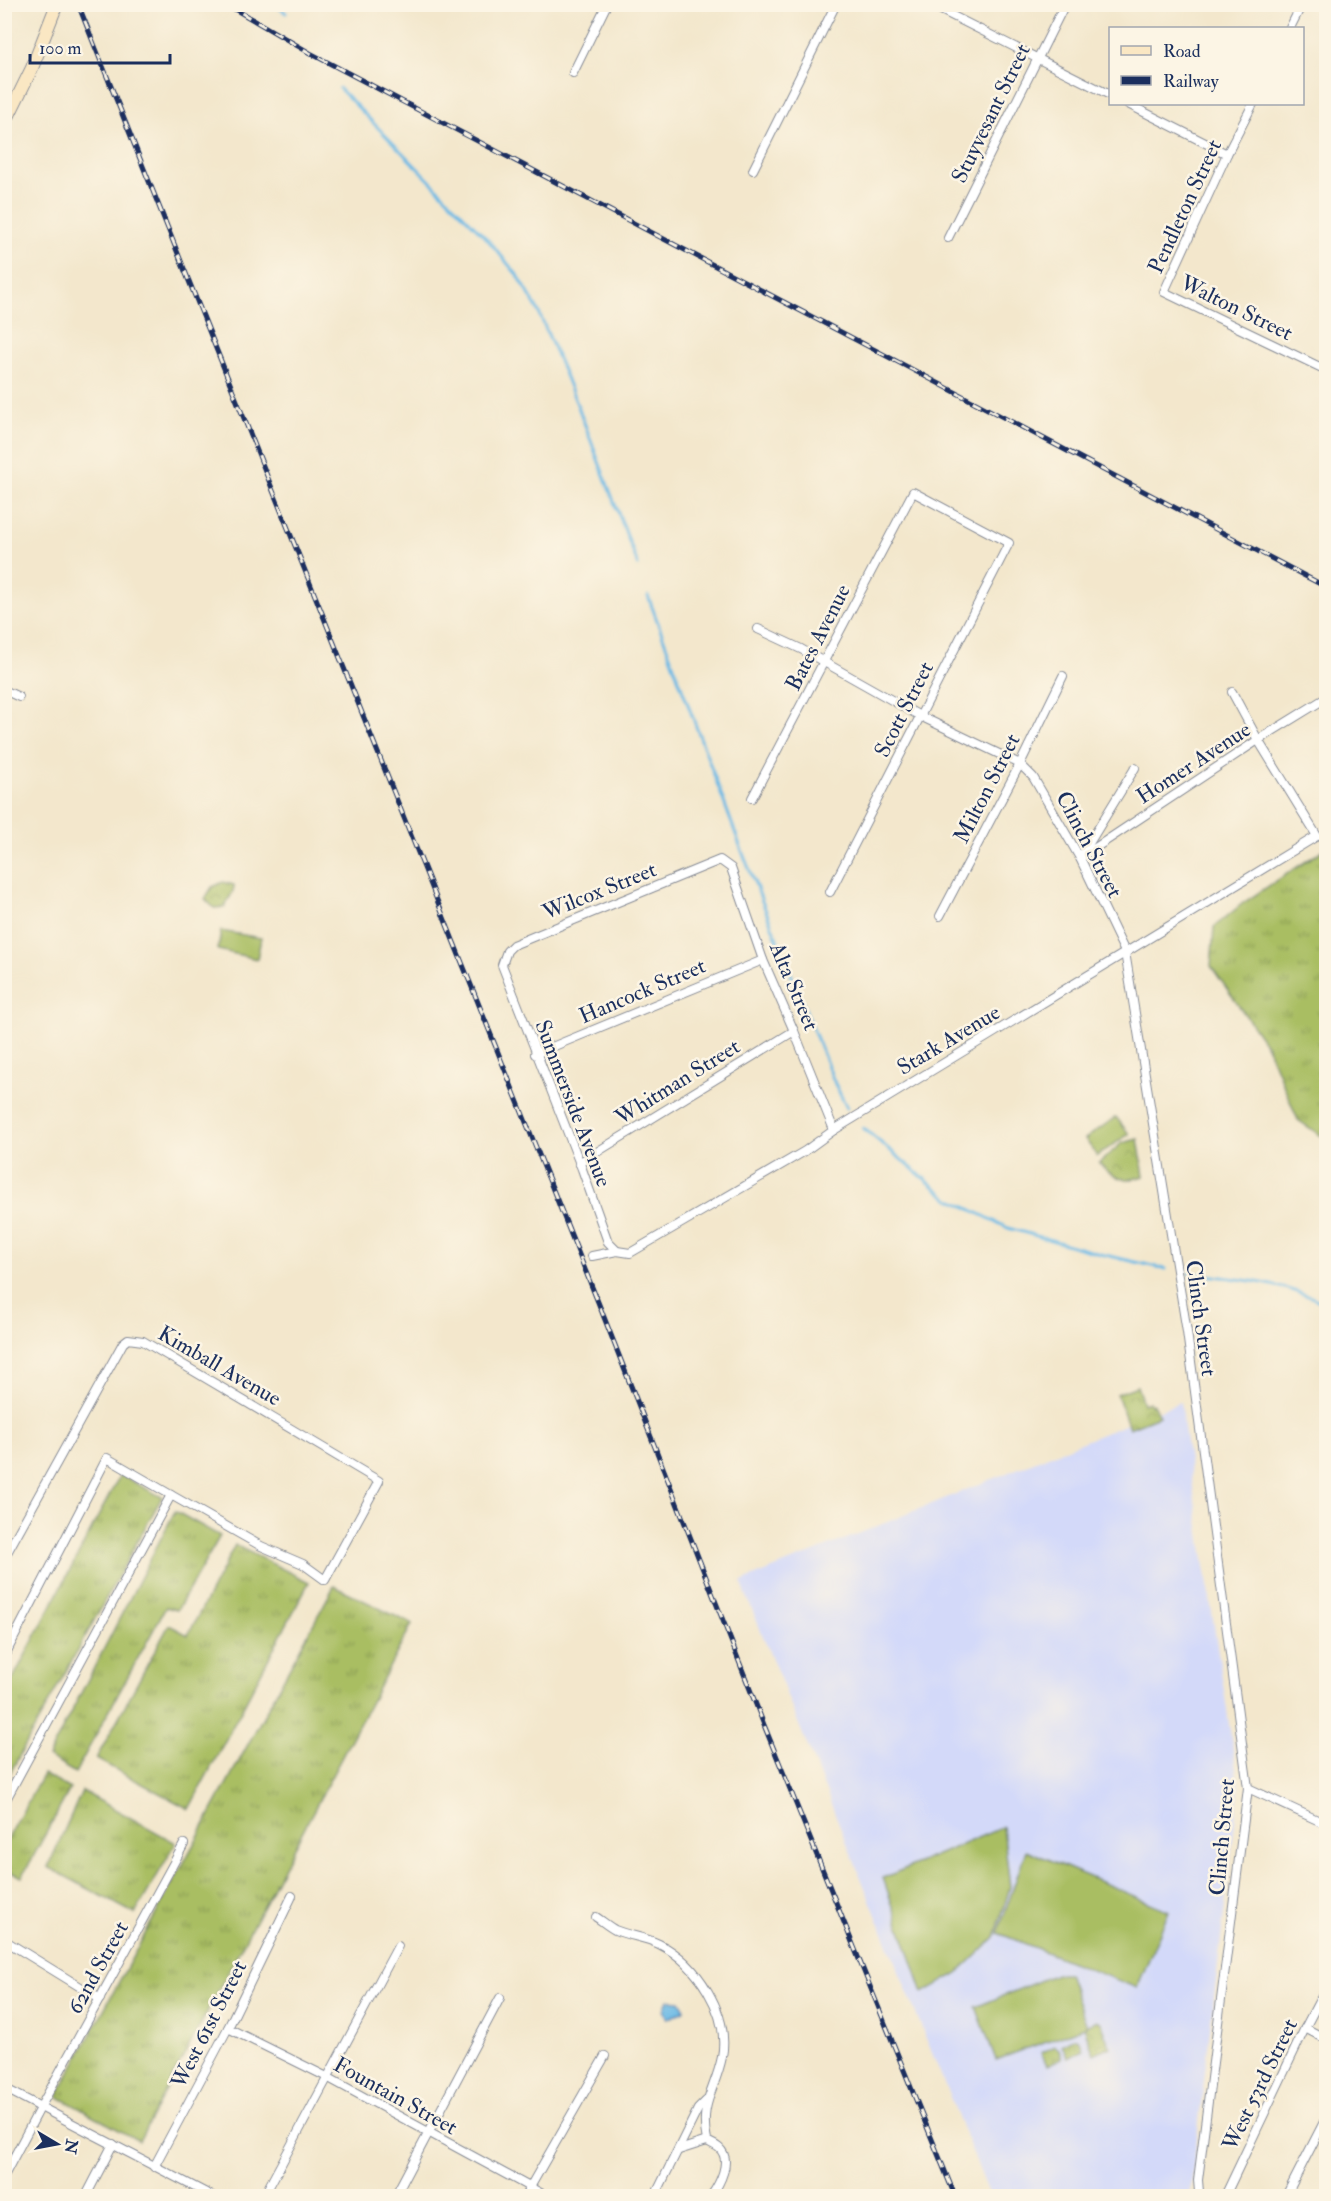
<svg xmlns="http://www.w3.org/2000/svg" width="1331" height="2201" font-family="'IM FELL Double Pica',serif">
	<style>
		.built { fill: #d3d9f9 }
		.grass { fill: url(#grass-tufts); stroke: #627660; stroke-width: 1.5 }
		.park { fill: url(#park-crowns); stroke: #627660; stroke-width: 1.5 }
		.garden { fill: #a9be62; stroke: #627660; stroke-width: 1.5 }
		.water { fill: #6bb9e5; stroke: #4374a2; stroke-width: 1.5 }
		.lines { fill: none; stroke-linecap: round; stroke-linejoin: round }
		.stream { stroke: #6bb9e5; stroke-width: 3 }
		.street-casing { stroke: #878b95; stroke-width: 10 }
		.secondary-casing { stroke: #878b95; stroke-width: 14 }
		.street { stroke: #fff; stroke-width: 8 }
		.secondary { stroke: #fae7c3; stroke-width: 12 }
		.rail-casing { stroke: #1b2f5e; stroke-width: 5 }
		.rail { stroke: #fcf5e5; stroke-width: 3; stroke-dasharray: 9; stroke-linecap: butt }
		.labels { text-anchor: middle; stroke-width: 5; stroke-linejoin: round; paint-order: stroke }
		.street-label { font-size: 22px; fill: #1b2f5e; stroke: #fcf5e5 }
	</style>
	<defs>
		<pattern id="grass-tufts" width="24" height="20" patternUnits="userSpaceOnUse" patternTransform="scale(1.5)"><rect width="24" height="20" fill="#a9be62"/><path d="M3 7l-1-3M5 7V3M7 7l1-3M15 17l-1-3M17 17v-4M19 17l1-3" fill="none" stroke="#899b54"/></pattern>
		<pattern id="park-crowns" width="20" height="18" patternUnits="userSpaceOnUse" patternTransform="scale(1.5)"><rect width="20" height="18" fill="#a9be62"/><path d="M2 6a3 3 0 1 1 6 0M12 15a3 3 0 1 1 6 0" fill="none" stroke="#899b54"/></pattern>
	</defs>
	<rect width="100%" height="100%" fill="#fcf5e5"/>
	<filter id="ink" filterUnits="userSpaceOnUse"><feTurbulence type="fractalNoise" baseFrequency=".0167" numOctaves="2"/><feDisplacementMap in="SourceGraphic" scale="12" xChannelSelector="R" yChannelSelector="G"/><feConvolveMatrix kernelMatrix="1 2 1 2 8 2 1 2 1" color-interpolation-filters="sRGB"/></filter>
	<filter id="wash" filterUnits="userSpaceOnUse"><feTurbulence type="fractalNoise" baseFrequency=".008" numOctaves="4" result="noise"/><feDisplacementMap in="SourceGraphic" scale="24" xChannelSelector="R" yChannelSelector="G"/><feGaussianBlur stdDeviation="1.35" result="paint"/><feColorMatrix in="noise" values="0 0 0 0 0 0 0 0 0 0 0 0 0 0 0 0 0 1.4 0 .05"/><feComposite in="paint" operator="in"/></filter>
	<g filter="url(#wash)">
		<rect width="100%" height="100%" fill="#f3e7cc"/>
		<path class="built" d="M1180,1402L1239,1789L1190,2196H990L741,1582Z"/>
		<g class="grass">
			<path d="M1326,848V1137L1320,1135L1298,1120L1267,1046L1211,966L1214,927L1243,903Z"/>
			<path d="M120,1475L162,1497L5,1782V1694Z"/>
			<path d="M175,1511L220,1536L177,1610L166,1607L75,1773L48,1757Z"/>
			<path d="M235,1545L309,1582L189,1809L96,1759L169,1625L188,1635Z"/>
			<path d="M334,1586L412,1624L139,2141L57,2096Z"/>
			<path d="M43,1774L70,1789L22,1877L5,1870V1844Z"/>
			<path d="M82,1791L176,1843L135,1914L48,1867Z"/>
		</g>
		<g class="park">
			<path d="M223,882L234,885C234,894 228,898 225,907L214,908L205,899L212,887Z"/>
			<path d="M1138,1139L1144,1176C1123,1183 1113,1178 1099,1163L1122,1143Z"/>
			<path d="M1137,1386L1143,1404L1149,1402L1150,1405L1153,1404L1159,1416L1129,1428L1117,1394Z"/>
			<path d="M1097,2020L1102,2023L1105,2033L1104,2035L1107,2037L1110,2046L1094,2054L1084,2027Z"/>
			<path d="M1075,2038L1080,2041L1083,2050L1068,2058L1062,2045Z"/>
			<path d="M1054,2046L1059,2049L1062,2058L1047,2065L1041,2053Z"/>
		</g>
		<g class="garden">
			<path d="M221,931L261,938L257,959L218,950Z"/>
			<path d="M1116,1117L1129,1134L1097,1156L1085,1139Z"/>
			<path d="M1003,1827L1010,1887L995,1937L958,1973L923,1993L883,1878Z"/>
			<path d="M1026,1850L1169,1911L1137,1988L998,1933Z"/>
			<path d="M1056,1974H1068L1087,2026L996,2060L976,2007Z"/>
		</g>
		<path class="water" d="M668,2000L680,2001L685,2010L668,2019L664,2010Z"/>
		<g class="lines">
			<g class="stream">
				<path d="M275,4L286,13"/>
				<path d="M339,88L488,240L519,277L537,308L577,404L638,565"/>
				<path d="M648,596L742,851L835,1084L847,1108"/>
				<path d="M863,1128L948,1198L1008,1228L1101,1254L1166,1269"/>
				<path d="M1189,1273C1236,1279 1284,1282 1326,1304"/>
			</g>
		</g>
	</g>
	<g filter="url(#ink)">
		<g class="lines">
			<defs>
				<g id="street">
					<path d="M929,4L1110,95"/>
					<path d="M1290,28L1302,4"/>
					<path d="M573,73L607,4"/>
					<path d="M1128,104L1227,154"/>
					<path d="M1253,104L1227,154L1164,292L1326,370"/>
					<path d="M753,170L836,4"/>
					<path d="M948,238L1065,4"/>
					<path d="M758,629L801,649L920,716L1020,764L1033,777L1080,858L1125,952L1187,1332L1248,1788L1198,2180L1199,2192L1203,2196"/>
					<path d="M4,690L19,697"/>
					<path d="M752,798L913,492L1009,543L830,892"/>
					<path d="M1082,855L1135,768"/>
					<path d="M1080,858L1258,740L1326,698"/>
					<path d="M940,916L1020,764L1063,676"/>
					<path d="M535,1054L763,960"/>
					<path d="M579,1163L794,1031"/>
					<path d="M617,1251L608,1242L582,1169L502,965L507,951L513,945L720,860L731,868L763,960L794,1031L834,1130"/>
					<path d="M592,1256L617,1251L630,1253L805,1151L834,1130L1317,836L1258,740L1232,692"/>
					<path d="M4,1558L123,1343L128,1339L143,1341L379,1481L325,1580L303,1564L261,1546L171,1495L4,1803"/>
					<path d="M4,1657L107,1458L171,1495"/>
					<path d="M1248,1788L1326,1824"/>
					<path d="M596,1917C602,1921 609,1927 615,1930C629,1936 645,1937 659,1944C697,1963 730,2014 722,2057C715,2091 699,2103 707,2141C710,2143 716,2145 719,2148C733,2160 719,2185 711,2196"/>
					<path d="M4,1940L100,1999"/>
					<path d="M228,2028L327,2077L546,2196"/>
					<path d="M1305,2028L1326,2039"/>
					<path d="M4,2088L212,2196"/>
					<path d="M679,2150L707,2141"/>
					<path d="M154,2167L228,2028L292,1896"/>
					<path d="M4,2176L40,2108L184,1844"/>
					<path d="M86,2196L113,2144"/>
					<path d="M264,2196L398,1946"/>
					<path d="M395,2196L500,1998"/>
					<path d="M525,2196L605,2056"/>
					<path d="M655,2196L698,2109L706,2101"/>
					<path d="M1225,2196L1305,2028L1326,1988"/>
					<path d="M1286,2196L1326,2118"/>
				</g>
				<path id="secondary" d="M4,125L32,68L57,4"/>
			</defs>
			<use href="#street" class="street-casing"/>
			<use href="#secondary" class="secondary-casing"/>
			<use href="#street" class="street"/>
			<use href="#secondary" class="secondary"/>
			<defs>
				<g id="rail">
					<path d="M78,4L600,1307L764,1725L955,2196"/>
					<path d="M226,4L310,53L1326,587"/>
				</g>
			</defs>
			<use href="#rail" class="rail-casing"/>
			<use href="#rail" class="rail"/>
		</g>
	</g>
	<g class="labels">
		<g class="street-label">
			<text transform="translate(990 113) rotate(-64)" y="8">Stuyvesant Street</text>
			<text transform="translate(1184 206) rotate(-65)" y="8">Pendleton Street</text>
			<text transform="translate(1237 307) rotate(26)" y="8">Walton Street</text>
			<text transform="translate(817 637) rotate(-63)" y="8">Bates Avenue</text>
			<text transform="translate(903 709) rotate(-63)" y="8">Scott Street</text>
			<text transform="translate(1193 762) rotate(-33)" y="8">Homer Avenue</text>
			<text transform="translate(986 788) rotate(-63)" y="8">Milton Street</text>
			<text transform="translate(1090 844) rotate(62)" y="8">Clinch Street</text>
			<text transform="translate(599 890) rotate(-22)" y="8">Wilcox Street</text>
			<text transform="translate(795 986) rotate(67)" y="8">Alta Street</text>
			<text transform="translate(642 990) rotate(-23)" y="8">Hancock Street</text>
			<text transform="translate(948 1039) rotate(-31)" y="8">Stark Avenue</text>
			<text transform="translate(677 1081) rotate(-32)" y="8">Whitman Street</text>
			<text transform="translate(574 1103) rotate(69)" y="8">Summerside Avenue</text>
			<text transform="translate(1202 1318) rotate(82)" y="8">Clinch Street</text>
			<text transform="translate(220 1365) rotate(30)" y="8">Kimball Avenue</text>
			<text transform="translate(1221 1837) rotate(-85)" y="8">Clinch Street</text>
			<text transform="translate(97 1967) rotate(-61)" y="8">62nd Street</text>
			<text transform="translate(208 2024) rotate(-63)" y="8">West 61st Street</text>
			<text transform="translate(1259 2084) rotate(-64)" y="8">West 53rd Street</text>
			<text transform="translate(396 2095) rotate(29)" y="8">Fountain Street</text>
		</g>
	</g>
	<rect width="1331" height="2201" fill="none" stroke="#fcf5e5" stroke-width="24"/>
	<rect x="1109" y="27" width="195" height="78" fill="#fcf5e5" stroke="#a2a6af" stroke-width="1.5"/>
	<rect x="1121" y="46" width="30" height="9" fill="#fae7c3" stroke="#a2a6af" stroke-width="1.5"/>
	<text x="1163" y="57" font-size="18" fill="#1b2f5e">Road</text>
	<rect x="1121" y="76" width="30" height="9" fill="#1b2f5e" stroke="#a2a6af" stroke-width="1.5"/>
	<text x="1163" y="87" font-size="18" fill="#1b2f5e">Railway</text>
	<g transform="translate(57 2144) rotate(100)" stroke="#fcf5e5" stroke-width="4.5" paint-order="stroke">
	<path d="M0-4.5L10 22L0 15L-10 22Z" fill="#1b2f5e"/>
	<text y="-9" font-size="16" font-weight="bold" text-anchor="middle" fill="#1b2f5e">N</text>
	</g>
	<path d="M30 54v9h140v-9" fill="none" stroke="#1b2f5e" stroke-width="3"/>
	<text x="39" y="54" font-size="18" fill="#1b2f5e" stroke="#fcf5e5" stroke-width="4.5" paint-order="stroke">100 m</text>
</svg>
